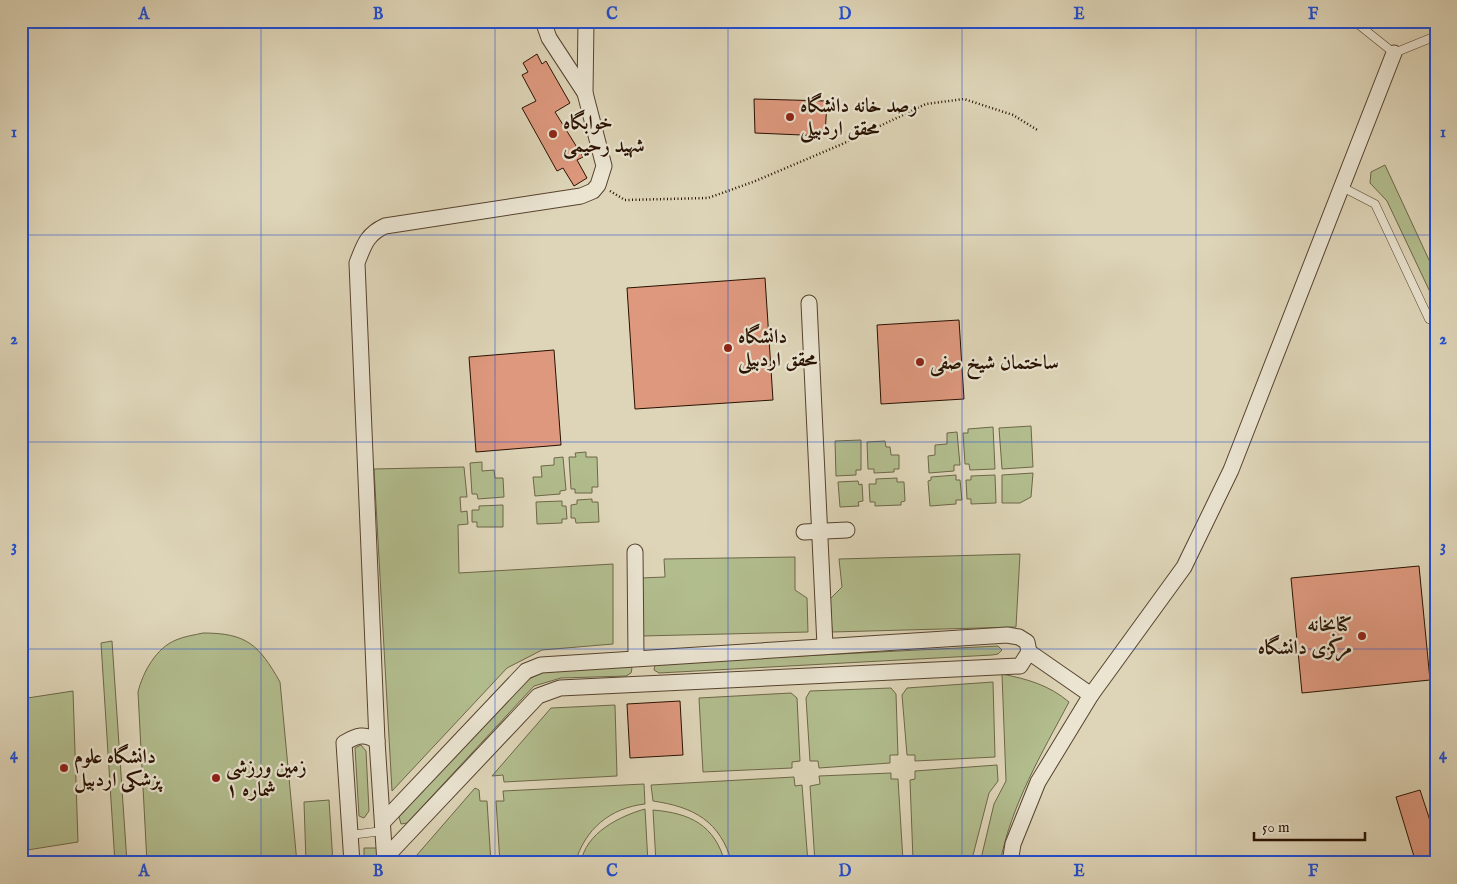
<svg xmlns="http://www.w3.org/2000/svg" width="1457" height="884" font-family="'IM FELL English',Amiri,serif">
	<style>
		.green { fill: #b2bd8e; stroke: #6d6747 }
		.building { fill: #de987e; stroke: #281100 }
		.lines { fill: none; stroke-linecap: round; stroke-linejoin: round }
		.service-casing { stroke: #56422e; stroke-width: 9 }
		.minor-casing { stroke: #56422e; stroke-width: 17 }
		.path { stroke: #281100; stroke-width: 2.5; stroke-dasharray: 1 2.5; stroke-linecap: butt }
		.service { stroke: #eae4d1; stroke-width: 8 }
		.minor { stroke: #eae4d1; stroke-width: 15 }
		.grid { fill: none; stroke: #1d4ed8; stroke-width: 1; stroke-opacity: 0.55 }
		.poi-dot { fill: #8f2418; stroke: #eae4d1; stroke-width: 2 }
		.labels { text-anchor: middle; stroke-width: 4.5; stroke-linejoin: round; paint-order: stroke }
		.poi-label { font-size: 20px; font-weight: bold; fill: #281100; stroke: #eae4d1; text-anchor: start }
		.neatline { fill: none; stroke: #1d4ed8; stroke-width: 2 }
		.grid-label { font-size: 16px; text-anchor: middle; font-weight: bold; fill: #1d4ed8 }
	</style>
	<rect width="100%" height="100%" fill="#ded5b8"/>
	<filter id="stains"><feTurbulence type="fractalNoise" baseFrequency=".004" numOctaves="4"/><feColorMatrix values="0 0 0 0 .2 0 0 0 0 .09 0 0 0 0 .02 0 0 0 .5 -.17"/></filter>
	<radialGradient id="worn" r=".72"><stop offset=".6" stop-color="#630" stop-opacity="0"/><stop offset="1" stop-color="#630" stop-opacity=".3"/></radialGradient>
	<g class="green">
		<path d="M1385,165L1436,275V291L1431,294L1387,201L1370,183L1371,172Z"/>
		<path d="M1031,426L1033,467L1002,469L999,428Z"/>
		<path d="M993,427L995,469L970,470L969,464H965L963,433H968V429Z"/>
		<path d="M957,432L960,465H954V471L929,473L928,456L935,455V445L947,444V433Z"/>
		<path d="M861,440V470H856V475L836,476L835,441Z"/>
		<path d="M885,441L886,447H890L891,455H899V469H894V472L874,473V469H868L867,442Z"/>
		<path d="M586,452V457H597L598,487H592V493H575V489H571L569,457H576L575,453Z"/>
		<path d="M563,457L566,490L560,491V494L535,496L533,477H542L541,466L554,465V458Z"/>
		<path d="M482,462V471L494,470L495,478H503L504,497L478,499L477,494H472L470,463Z"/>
		<path d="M464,467L467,497H460L461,512L467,511L468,524L458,525L459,573L613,564V644L542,650L507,668L392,791L374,469Z"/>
		<path d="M1033,473L1031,497L1020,503H1002V475Z"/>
		<path d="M956,475V480H960L962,500H956V504L930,506L928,481L931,480V477Z"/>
		<path d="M995,475L996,503L971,504V499H967L966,480H971V476Z"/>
		<path d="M897,478V482H904L905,501L901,502V505L875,506V502H870L869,484H876V479Z"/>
		<path d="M858,481L859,485L862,484L863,501L858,502L859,506L840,507L838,482Z"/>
		<path d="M592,499V502H598L599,522L576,523L575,518H571V505L577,504V500Z"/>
		<path d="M562,501V506H566L567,519H562V523L537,524L536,502Z"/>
		<path d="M503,505V527H477V522H472V510H479V506Z"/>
		<path d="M1020,554L1016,627L832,632L830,599L842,587L839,559Z"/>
		<path d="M795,557V590L807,598L808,632L642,636L641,578L665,577L664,559Z"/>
		<path d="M203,633C247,633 259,645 280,682L297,863H147L138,692C143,672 156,648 176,640C185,636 195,635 203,633Z"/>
		<path d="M112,641L127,863H115L101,643Z"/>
		<path d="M998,646L1002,650L998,654L992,655L659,673L654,670L655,665L661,663Z"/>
		<path d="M629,665L632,668L631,673L626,676L561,678L534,686L407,823L401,824L399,817L525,681L551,668Z"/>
		<path d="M1002,674C1027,679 1049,685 1069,702C1042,753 1011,805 1000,863H980L994,804L1006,781Z"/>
		<path d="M993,682L995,757L915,761V755H907L902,695L907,688Z"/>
		<path d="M891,688L896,694L898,755H890V763L819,768L818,761H810L806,698L810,691Z"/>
		<path d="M73,691L78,842L21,851V699Z"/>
		<path d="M791,693L797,698L800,761L792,762V768L703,772L699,698Z"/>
		<path d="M615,705L617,776L504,782L503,775L492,776L551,708Z"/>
		<path d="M361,745L366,751L369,811L364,818L359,816L355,748Z"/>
		<path d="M997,765L998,781L989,793L971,863H920L919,860H913L910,780L915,779V771Z"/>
		<path d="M891,773V779H898L903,861L897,863H815L810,786L820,784L819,776Z"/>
		<path d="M794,777L795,786L802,785L808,863H732C720,821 694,807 653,801L651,785Z"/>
		<path d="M644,784L645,804C610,808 585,829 575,863H500L496,801H504L503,791Z"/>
		<path d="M475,788L479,790L480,801H487L491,863H410Z"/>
		<path d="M329,800L333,863H306L304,802Z"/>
		<path d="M645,809L648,863H581C585,833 620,816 645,809Z"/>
		<path d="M653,810C690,813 715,825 725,863H656Z"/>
		<path d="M364,848H379L380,863H364Z"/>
	</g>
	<g class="building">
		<path d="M537,54L542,64L546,61L570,103L555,112L583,157L577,160L587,178L574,186L563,168L557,171L522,108L536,101L522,75L528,72L523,63Z"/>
		<path d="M754,99L827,101L825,136L755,133Z"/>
		<path d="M765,278L773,400L635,409L627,288Z"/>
		<path d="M959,320L964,399L881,404L877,325Z"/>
		<path d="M554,350L561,445L476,452L469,357Z"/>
		<path d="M1419,566L1430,680L1302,693L1291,578Z"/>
		<path d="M680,701L683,755L630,758L627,704Z"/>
		<path d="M1420,790L1436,839V863H1416L1396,797Z"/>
	</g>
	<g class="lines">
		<defs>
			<g id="service">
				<path d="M1354,21L1394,53L1436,36"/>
				<path d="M1342,187L1375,204L1429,319L1436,316"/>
				<path d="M350,835L383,831"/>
			</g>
			<g id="minor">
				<path d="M543,21L549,38L585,93"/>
				<path d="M809,303L825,646"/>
				<path d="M804,532L847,530"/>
				<path d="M635,552L636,657"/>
				<path d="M1029,652L1091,695"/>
				<path d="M383,822L526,671L541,665L1007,635L1019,637L1027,642L1029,652L1020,666L560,688L538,696L385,858"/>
				<path d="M352,863L344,743C357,735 365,733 377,741"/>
				<path d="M385,863L377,741L357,263C364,245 367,234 385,226L581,196L593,191L598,185L604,166L585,93L586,21"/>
				<path d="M1010,863L1013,844L1038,782L1091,695L1184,567L1231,470L1394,53"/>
			</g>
		</defs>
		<use href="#service" class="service-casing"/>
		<use href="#minor" class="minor-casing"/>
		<path class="path" d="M610,191L625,200L708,198L753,182L840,145L926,104L964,99L1013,115L1039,131"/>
		<use href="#service" class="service"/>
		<use href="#minor" class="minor"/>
	</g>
	<path class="grid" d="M261,21V863M495,21V863M728,21V863M962,21V863M1196,21V863M21,235H1436M21,442H1436M21,649H1436"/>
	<g class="poi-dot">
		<circle cx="790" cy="117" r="5"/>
		<circle cx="553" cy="134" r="5"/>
		<circle cx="728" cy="348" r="5"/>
		<circle cx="920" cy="362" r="5"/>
		<circle cx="1362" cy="636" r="5"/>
		<circle cx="64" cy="768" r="5"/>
		<circle cx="216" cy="778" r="5"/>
	</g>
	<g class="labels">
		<g class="poi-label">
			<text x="800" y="112">رصد خانه دانشگاه<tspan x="800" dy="23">محقق اردبیلی</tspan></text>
			<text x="563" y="129">خوابگاه<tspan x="563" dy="23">شهید رحیمی</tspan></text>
			<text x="738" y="343">دانشگاه<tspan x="738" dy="23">محقق اردبیلی</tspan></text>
			<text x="930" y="369">ساختمان شیخ صفی</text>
			<text x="1352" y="631" text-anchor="end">کتابخانه<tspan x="1352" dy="23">مرکزی دانشگاه</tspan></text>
			<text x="74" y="763">دانشگاه علوم<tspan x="74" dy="23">پزشکی اردبیل</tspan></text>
			<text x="226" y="773">زمین ورزشی<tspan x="226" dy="23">شماره ۱</tspan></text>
		</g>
	</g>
	<rect width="1457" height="884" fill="none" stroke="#ded5b8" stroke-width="55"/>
	<path d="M1254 832v8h111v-8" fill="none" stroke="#281100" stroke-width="2.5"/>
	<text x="1262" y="832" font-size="15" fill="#281100" stroke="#eae4d1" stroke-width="4" paint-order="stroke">50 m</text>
	<rect x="28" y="28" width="1402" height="828" class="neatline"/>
	<g class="grid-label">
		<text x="144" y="19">A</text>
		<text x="378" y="19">B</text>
		<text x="612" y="19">C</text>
		<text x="845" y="19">D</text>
		<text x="1079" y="19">E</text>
		<text x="1313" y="19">F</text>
		<text x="14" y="137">1</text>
		<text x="1443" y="137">1</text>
		<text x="14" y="344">2</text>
		<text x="1443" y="344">2</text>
		<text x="14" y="551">3</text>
		<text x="1443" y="551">3</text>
		<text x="14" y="759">4</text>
		<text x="1443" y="759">4</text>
		<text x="144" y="876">A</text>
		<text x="378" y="876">B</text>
		<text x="612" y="876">C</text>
		<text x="845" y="876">D</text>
		<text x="1079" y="876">E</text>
		<text x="1313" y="876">F</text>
	</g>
	<rect width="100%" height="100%" filter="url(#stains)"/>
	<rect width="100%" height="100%" fill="url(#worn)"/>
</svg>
